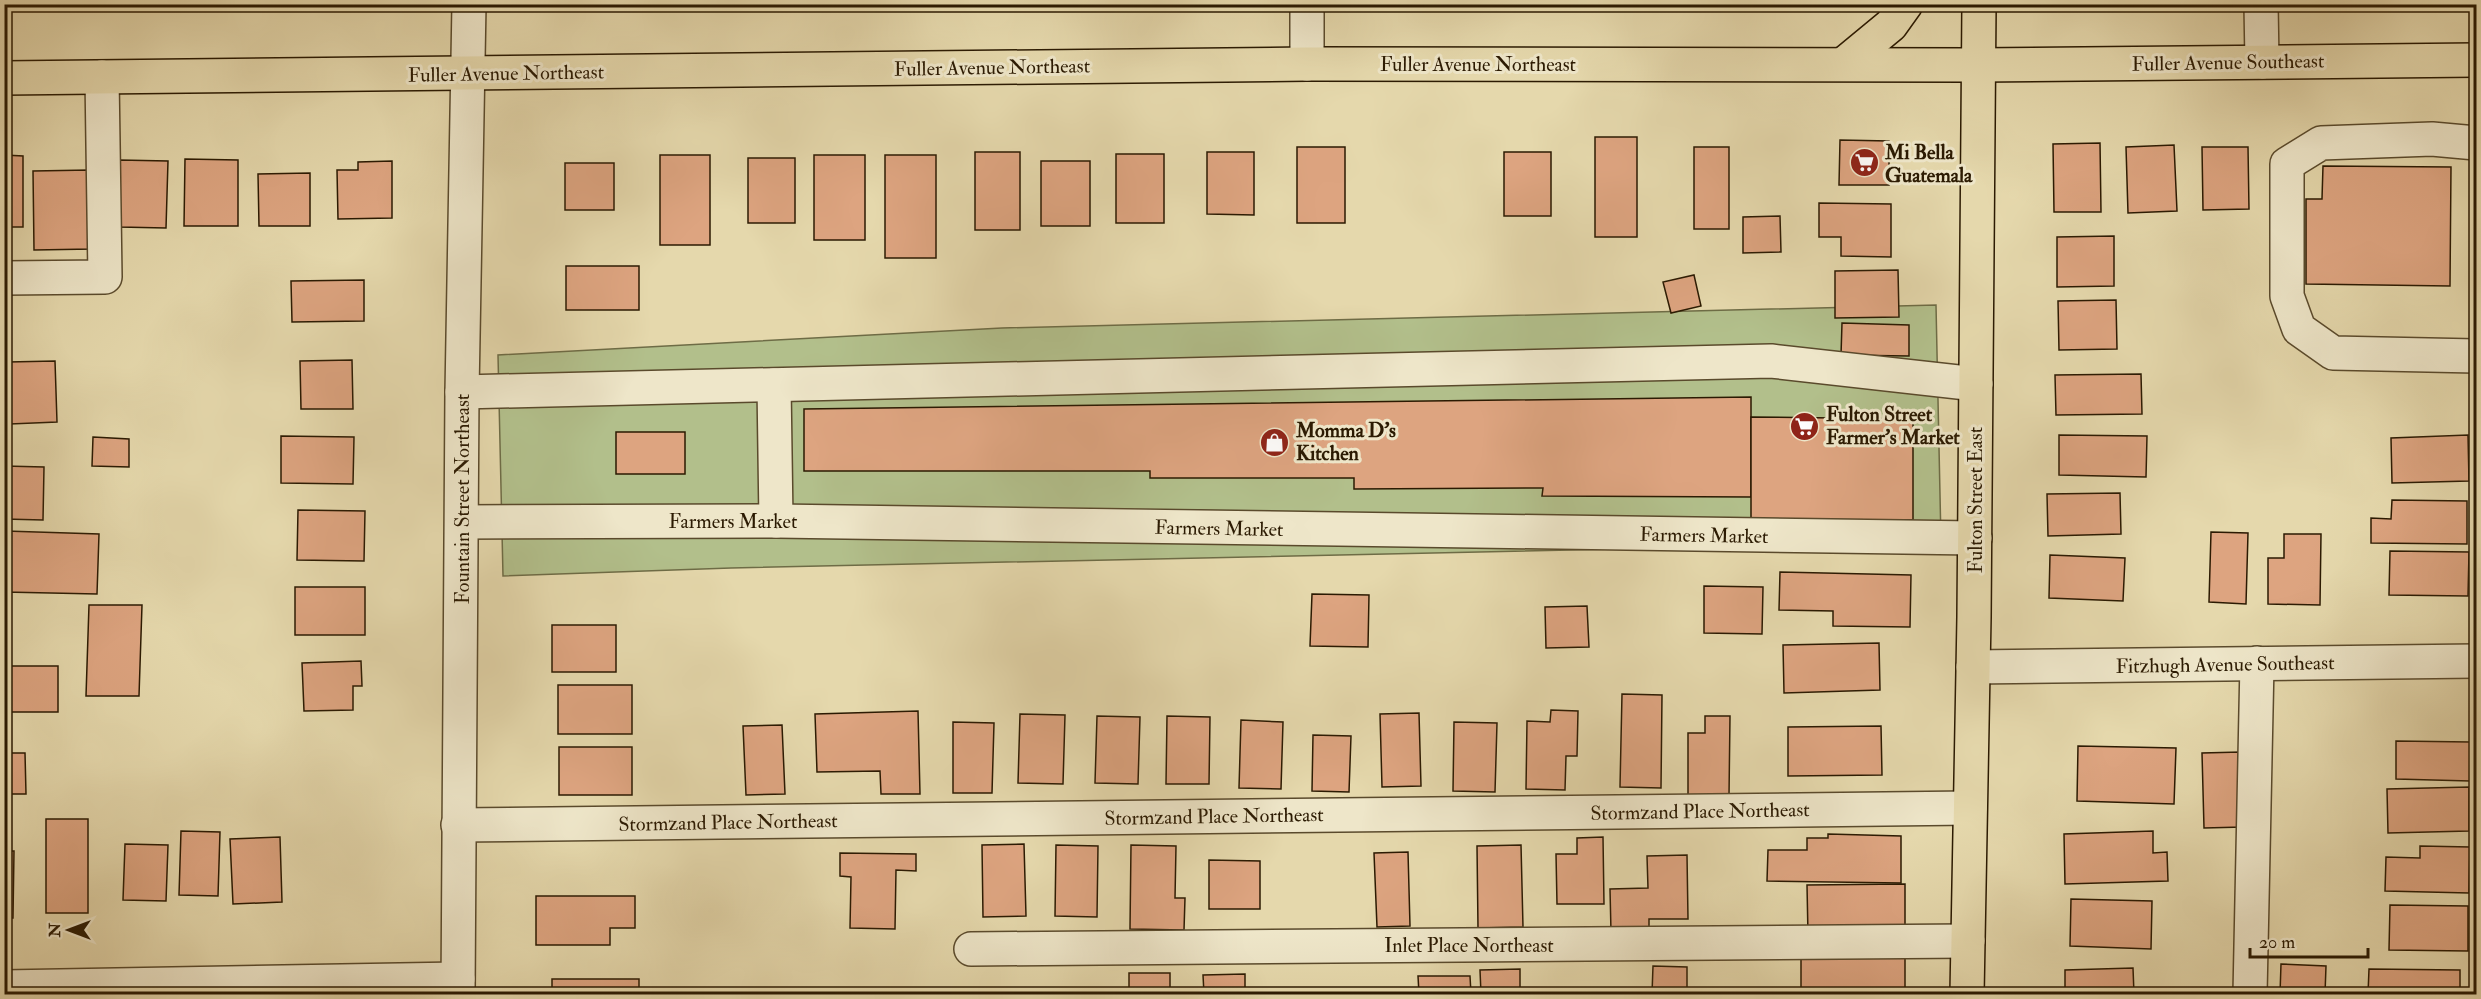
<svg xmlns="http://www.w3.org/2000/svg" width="2481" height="999" font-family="'IM FELL Double Pica',serif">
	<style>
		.green { fill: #b2bf8b; stroke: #6e6c46; stroke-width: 1.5 }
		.building { fill: #dda480; stroke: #2b1a02; stroke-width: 1.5 }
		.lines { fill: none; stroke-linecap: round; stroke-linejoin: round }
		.minor-casing { stroke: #5a4a2c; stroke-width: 36 }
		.major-casing { stroke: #2b1a02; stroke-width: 36 }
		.minor { stroke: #eee6c9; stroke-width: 33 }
		.major { stroke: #e5d8ac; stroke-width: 33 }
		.labels { text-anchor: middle; stroke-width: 6; stroke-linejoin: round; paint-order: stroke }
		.street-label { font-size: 20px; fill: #2b1a02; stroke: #eee6c9 }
		.poi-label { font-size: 20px; font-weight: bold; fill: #2b1a02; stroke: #eee6c9; text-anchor: start }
	</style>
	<rect width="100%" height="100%" fill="#e5d8ac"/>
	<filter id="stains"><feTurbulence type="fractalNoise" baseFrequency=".00333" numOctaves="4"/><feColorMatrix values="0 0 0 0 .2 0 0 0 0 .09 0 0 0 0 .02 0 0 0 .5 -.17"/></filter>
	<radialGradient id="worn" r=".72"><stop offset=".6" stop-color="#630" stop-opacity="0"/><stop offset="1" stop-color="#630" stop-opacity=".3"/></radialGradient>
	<path class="green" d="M1936,305L1941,542L731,568L503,576L498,355L1002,328Z"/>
	<g class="building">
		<rect x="1595" y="137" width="42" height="100"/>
		<path d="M1840,140L1889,141V185H1839Z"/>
		<path d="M2100,143L2101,212H2054L2053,144Z"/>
		<path d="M2174,145L2177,211L2128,213L2126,147Z"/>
		<rect x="1297" y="147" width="48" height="76"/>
		<rect x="1694" y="147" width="35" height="82"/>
		<path d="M2202,147H2248L2249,209L2203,210Z"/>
		<rect x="975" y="152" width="45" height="78"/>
		<path d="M1207,152H1254V215L1207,214Z"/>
		<rect x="1504" y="152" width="47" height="64"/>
		<rect x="1116" y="154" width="48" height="69"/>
		<path d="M4,155L23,156V227H4Z"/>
		<rect x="660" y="155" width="50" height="90"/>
		<rect x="814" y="155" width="51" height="85"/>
		<rect x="885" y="155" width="51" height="103"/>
		<rect x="748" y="158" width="47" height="65"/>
		<path d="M185,159L238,160V226H184Z"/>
		<path d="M119,160L168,161L166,228L119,227Z"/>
		<path d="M392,161V218L338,219L337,170H358V162Z"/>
		<rect x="1041" y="161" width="49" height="65"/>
		<rect x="565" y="163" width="49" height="47"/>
		<path d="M2323,166L2451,167L2450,286L2306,284V199H2322Z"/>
		<path d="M90,170L92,249L34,250L33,171Z"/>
		<path d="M310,173V226H259L258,174Z"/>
		<path d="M1819,203L1891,204V257L1841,256V237H1819Z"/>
		<path d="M1780,216L1781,252L1743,253V217Z"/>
		<path d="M2114,236V286L2057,287V237Z"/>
		<rect x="566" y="266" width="73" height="44"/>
		<path d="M1898,270L1899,317L1835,318V271Z"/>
		<path d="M1694,275L1701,306L1671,313L1663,282Z"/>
		<path d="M364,280V321L292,322L291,281Z"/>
		<path d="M2116,300L2117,349L2059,350L2058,301Z"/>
		<path d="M1842,323L1909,325V356L1841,355Z"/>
		<path d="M352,360L353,409H301L300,361Z"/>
		<path d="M55,361L57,422L10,424L8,362Z"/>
		<path d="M2141,374L2142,414L2056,415L2055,375Z"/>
		<path d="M1751,397V497L1542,496L1543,488L1354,489V478H1150V471H804V409Z"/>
		<path d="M1751,417L1913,419V520L1751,519Z"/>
		<rect x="616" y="432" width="69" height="42"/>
		<path d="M2059,435L2147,436L2146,477L2059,475Z"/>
		<path d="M2468,435L2469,481L2392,483L2391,438Z"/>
		<path d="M281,436L354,437L353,484L281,483Z"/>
		<path d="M93,437L129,439V467L92,466Z"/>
		<path d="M4,466L44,467L43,520L4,519Z"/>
		<path d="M2120,493L2121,534L2048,536L2047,494Z"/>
		<path d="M2392,500L2467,501V544L2371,543V518L2391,519Z"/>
		<path d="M298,510L365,511L364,561L297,560Z"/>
		<path d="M5,531L99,534L97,594L4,592Z"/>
		<path d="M2211,532L2248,533L2246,604L2209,602Z"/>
		<path d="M2284,534H2321L2320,605L2268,604V558H2284Z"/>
		<path d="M2390,551L2469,552L2468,596L2389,595Z"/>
		<path d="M2050,555L2125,558L2123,601L2049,598Z"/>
		<path d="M1780,572L1911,575L1910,627L1833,626V611L1779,610Z"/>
		<path d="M1704,586L1763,587L1762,634L1704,633Z"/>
		<rect x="295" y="587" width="70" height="48"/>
		<path d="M1312,594L1369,595L1368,647L1310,646Z"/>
		<path d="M89,605H142L139,696H86Z"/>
		<path d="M1587,606L1589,647L1546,648L1545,607Z"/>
		<rect x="552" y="625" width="64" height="47"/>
		<path d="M1879,643L1880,690L1784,693L1783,645Z"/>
		<path d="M361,661L362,686H353V710L304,711L302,663Z"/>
		<rect x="5" y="666" width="53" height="46"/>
		<rect x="558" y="685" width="74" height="49"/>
		<path d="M1622,694L1662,695L1661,788L1620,787Z"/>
		<path d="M1551,710L1578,711L1577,756H1566L1565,790L1526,789L1527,721L1550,722Z"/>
		<path d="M918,711L920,794H881L880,771L817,772L815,714Z"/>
		<path d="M1419,713L1421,786L1382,787L1380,714Z"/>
		<path d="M1020,714L1065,715L1063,784L1018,783Z"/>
		<path d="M1097,716L1140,717L1138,784L1095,783Z"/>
		<path d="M1167,716L1210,717L1209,784H1166Z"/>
		<path d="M1705,716H1730L1729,796L1688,795V733H1705Z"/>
		<path d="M1241,720L1283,722L1281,789L1239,788Z"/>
		<path d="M953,722L994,723L992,793H953Z"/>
		<path d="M1454,722L1497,723L1495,792L1453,791Z"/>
		<path d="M782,725L785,794L746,795L743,726Z"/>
		<path d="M1881,726L1882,775L1788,776V727Z"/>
		<path d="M1313,735L1351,736L1349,792L1312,791Z"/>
		<path d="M2396,741L2470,742V781L2396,779Z"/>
		<path d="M2078,746L2176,748L2174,804L2077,801Z"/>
		<rect x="559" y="747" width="73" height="48"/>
		<path d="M2241,752L2243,827L2204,828L2202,753Z"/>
		<path d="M4,753H25L26,794H4Z"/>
		<path d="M2469,787V831L2388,833L2387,789Z"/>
		<rect x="46" y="819" width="42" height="94"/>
		<path d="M181,831L220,832L218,896L179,895Z"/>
		<path d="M2153,831V853L2167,852L2168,881L2065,884L2064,834Z"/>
		<path d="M1828,834L1901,836V883L1767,881L1768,850H1807V838H1828Z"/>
		<path d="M280,837L282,902L233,904L230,839Z"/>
		<path d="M1603,837L1604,904H1557L1556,854H1577V838Z"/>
		<path d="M125,844L168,845L166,901L123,900Z"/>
		<path d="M1024,844L1026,916L983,917L982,845Z"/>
		<path d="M1056,845L1098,846L1097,917L1055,916Z"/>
		<path d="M1131,845L1176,846L1175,898H1185L1184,930L1130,929Z"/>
		<path d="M1521,845L1523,927L1478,928L1477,846Z"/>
		<path d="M2420,846L2470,847L2469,893L2385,891L2386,857L2420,858Z"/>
		<path d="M4,851H14L13,918H4Z"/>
		<path d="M1408,852L1410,926L1377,927L1374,853Z"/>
		<path d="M840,853L916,854V871L896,870L895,929L850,928L851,877L840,876Z"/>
		<path d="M1687,855L1688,919H1649V931L1611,932L1610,889L1648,888L1647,856Z"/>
		<path d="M1209,860L1260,861V909H1209Z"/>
		<path d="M1905,884V934L1808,935L1807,885Z"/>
		<path d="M536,896H635V928H610V945H536Z"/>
		<path d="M2071,899L2152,901L2151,949L2070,946Z"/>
		<path d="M2390,905L2468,906V951L2389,950Z"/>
		<path d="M1905,957V994H1801V958Z"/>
		<path d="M2281,964L2326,966L2325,994H2280Z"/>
		<path d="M1653,966L1687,967V994H1652Z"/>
		<path d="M2133,968L2134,994H2065V970Z"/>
		<path d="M1520,969V994H1481L1480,970Z"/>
		<path d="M2369,969L2460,970V994H2368Z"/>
		<rect x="1129" y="973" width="41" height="21"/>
		<path d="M1245,974V994H1204L1203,975Z"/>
		<path d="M1418,976H1470L1471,994H1419Z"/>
		<rect x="552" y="979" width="87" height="15"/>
		<path d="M1042,990V994H994V991Z"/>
	</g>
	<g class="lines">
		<defs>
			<g id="minor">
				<path d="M1307,4V64"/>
				<path d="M2261,4L2262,62"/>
				<path d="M2476,143L2432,139L2321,143L2287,164V296L2299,329L2333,353L2476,356"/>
				<path d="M4,278L105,277L102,77"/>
				<path d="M774,385L776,521"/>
				<path d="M462,392L1771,361L1976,384"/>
				<path d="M462,522L776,521L1975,538"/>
				<path d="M1973,667L2476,661"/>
				<path d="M458,825L1970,808"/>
				<path d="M971,949L1968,941"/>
				<path d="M4,987L458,979"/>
				<path d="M458,994L462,392L469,4"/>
				<path d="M2250,994L2257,663"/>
			</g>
			<g id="major">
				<path d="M1845,63L1891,25L1906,4"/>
				<path d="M4,78L1307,64L1979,65L2476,60"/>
				<path d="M1967,994L1974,617L1979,4"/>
			</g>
		</defs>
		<use href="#minor" class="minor-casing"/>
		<use href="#major" class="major-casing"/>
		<use href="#minor" class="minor"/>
		<use href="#major" class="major"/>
	</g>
	<defs>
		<symbol id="supermarket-disc" viewBox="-11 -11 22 22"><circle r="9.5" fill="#8f2418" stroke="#eee6c9"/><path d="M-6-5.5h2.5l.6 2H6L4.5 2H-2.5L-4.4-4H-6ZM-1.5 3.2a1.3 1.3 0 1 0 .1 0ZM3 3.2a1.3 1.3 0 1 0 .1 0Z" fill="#fff"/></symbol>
		<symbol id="shop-disc" viewBox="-11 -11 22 22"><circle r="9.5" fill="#8f2418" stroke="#eee6c9"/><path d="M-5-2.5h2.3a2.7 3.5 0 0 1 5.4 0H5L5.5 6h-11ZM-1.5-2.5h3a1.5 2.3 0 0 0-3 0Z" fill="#fff"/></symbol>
	</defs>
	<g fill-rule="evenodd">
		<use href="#supermarket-disc" x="1848" y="146" width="33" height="33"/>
		<use href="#supermarket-disc" x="1788" y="410" width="33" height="33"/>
		<use href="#shop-disc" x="1258" y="426" width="33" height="33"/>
	</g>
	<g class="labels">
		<g class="street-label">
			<text transform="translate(2228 62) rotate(-1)" y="7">Fuller Avenue Southeast</text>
			<text x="1478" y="71">Fuller Avenue Northeast</text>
			<text transform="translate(992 67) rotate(-1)" y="7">Fuller Avenue Northeast</text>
			<text transform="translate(506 73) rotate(-1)" y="7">Fuller Avenue Northeast</text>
			<text transform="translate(462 499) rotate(-90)" y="7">Fountain Street Northeast</text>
			<text transform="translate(1975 500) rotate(-90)" y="7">Fulton Street East</text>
			<text x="733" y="528">Farmers Market</text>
			<text transform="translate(1219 528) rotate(1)" y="7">Farmers Market</text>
			<text transform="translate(1704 535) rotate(1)" y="7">Farmers Market</text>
			<text transform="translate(2225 664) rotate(-1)" y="7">Fitzhugh Avenue Southeast</text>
			<text transform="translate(1700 811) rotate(-1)" y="7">Stormzand Place Northeast</text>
			<text transform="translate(1214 816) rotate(-1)" y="7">Stormzand Place Northeast</text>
			<text transform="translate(728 822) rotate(-1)" y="7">Stormzand Place Northeast</text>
			<text x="1469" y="952">Inlet Place Northeast</text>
		</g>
		<g class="poi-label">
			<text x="1885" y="159">Mi Bella<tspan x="1885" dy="23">Guatemala</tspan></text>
			<text x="1826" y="421">Fulton Street<tspan x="1826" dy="23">Farmer’s Market</tspan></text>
			<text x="1296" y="437">Momma D's<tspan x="1296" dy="23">Kitchen</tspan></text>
		</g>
	</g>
	<rect width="2481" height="999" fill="none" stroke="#e5d8ac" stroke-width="24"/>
	<rect x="6" y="6" width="2469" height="987" fill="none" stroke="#2b1a02" stroke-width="3"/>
	<rect x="12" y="12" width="2457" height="975" fill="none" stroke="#2b1a02" stroke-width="1.5"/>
	<g transform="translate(69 930) rotate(270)" stroke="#eee6c9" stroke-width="4.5" paint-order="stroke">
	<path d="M0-4.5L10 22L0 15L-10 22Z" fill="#2b1a02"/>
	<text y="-9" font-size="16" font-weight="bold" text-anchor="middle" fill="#2b1a02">N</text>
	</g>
	<path d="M2250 948v9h118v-9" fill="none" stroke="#2b1a02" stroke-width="3"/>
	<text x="2259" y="948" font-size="18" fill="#2b1a02" stroke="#eee6c9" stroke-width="4.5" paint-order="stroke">20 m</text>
	<rect width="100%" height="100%" filter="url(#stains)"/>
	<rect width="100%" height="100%" fill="url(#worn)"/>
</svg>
